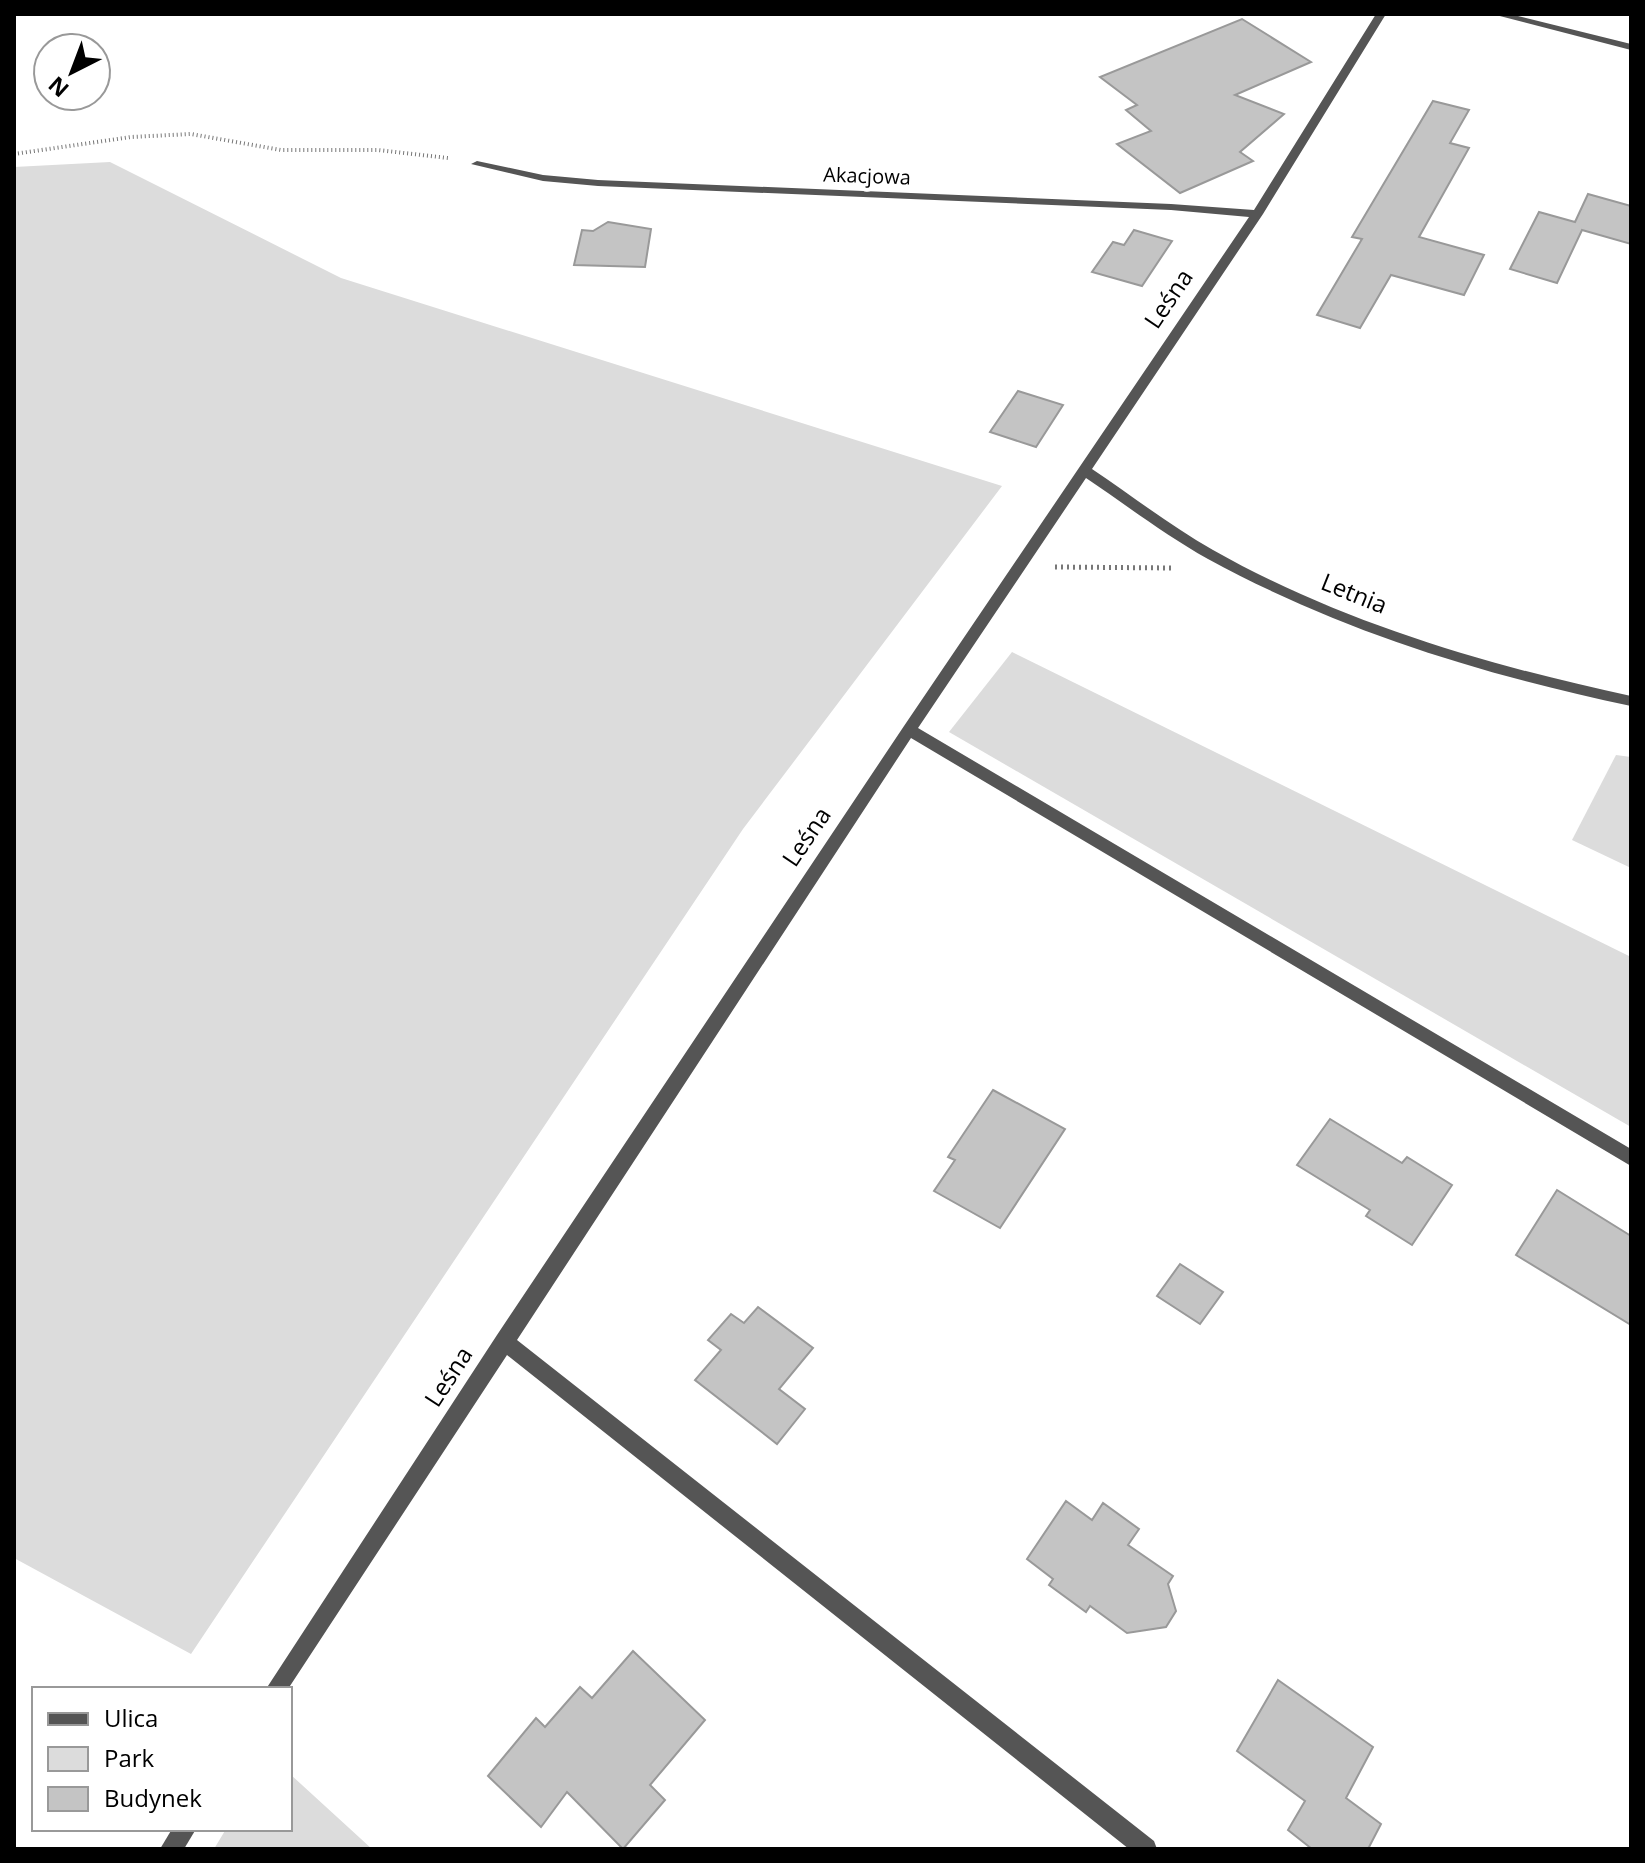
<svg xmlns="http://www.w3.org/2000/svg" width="1645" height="1863" font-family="'Open Sans',sans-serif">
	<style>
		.green { fill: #dcdcdc }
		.building { fill: #c4c4c4; stroke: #999; stroke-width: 2 }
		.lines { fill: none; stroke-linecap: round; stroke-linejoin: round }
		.path-far1 { stroke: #777; stroke-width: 4; stroke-dasharray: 1 3; stroke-linecap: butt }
		.path { stroke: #777; stroke-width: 5; stroke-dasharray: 2 4; stroke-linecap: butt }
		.minor { fill: #555; fill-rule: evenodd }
		.labels { text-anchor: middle; stroke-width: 8; stroke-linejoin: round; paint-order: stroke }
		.far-street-label { font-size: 20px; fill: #000; stroke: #fff }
		.street-label { font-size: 24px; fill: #000; stroke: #fff }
	</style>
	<rect width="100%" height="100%" fill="#fff"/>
	<g class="green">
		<path d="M110,162L341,278L1002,486L743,829L191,1654L14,1558V167Z"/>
		<path d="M1012,652L1631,957V1127L949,732Z"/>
		<path d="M1616,755L1631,757V868L1572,840Z"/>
		<path d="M290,1774L372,1849H214L226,1829H290Z"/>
	</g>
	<g class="building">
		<path d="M1242,19L1311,62L1235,95L1284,114L1240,152L1253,161L1180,193L1117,144L1151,131L1126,110L1137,105L1100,77Z"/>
		<path d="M1433,101L1469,110L1450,143L1469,148L1419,237L1484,255L1464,295L1391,275L1360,328L1317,315L1362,239L1352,237Z"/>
		<path d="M1588,194L1631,206V244L1582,230L1557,283L1510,269L1539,212L1575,222Z"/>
		<path d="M608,222L651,229L645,267L574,265L582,230L593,231Z"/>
		<path d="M1134,230L1172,241L1142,286L1092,272L1113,242L1124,245Z"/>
		<path d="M1018,391L1063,405L1036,447L990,432Z"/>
		<path d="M993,1090L1065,1129L1000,1228L934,1191L955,1160L948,1157Z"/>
		<path d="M1330,1119L1402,1163L1407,1157L1452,1185L1412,1245L1366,1216L1370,1210L1297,1165Z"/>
		<path d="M1557,1190L1631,1236V1325L1516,1255Z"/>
		<path d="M1180,1264L1223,1292L1200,1324L1157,1296Z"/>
		<path d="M758,1307L813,1348L779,1389L805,1409L777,1444L695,1380L721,1350L708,1340L731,1314L744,1323Z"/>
		<path d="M1066,1501L1092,1520L1103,1503L1139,1529L1128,1545L1173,1576L1168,1584L1176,1611L1166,1627L1127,1633L1090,1606L1086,1612L1049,1585L1053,1579L1027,1559Z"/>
		<path d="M633,1651L705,1720L650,1785L665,1800L623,1849L567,1792L541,1827L488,1776L536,1718L545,1727L580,1687L592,1698Z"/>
		<path d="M1278,1680L1373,1747L1346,1798L1381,1824L1368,1849H1312L1288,1830L1305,1801L1237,1751Z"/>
	</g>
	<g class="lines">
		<path class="path-far1" d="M14,154L131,137L191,134L281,150H378L448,158"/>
		<path class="path" d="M1055,567L1173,568"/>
		<g class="minor">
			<path d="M1376,14H1386L1263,214L1092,469C1132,496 1171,526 1213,550C1342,623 1487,665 1631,696V706C1484,675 1340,631 1208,559C1165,535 1126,505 1086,478L918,728L1631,1149V1166L911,738L517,1340L1154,1841L1157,1849H1129L507,1355L288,1689H266L497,1335L904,726L1249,217L1171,210L598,186L543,181L471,164L477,161L543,175L598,180L1171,204L1254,210Z"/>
			<path d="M1492,14H1510L1631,44V50Z"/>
			<path d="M172,1829H196L184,1849H160Z"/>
		</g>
	</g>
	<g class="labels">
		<g class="far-street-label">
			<text transform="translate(867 176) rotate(2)" y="7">Akacjowa</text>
		</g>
		<g class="street-label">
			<text transform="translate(1169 299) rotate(-56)" y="8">Leśna</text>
			<text transform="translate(1354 594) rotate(22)" y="8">Letnia</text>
			<text transform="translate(807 837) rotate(-56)" y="8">Leśna</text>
			<text transform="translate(449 1377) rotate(-57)" y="8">Leśna</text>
		</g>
	</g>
	<rect width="1645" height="1863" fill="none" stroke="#000000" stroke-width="32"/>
	<rect x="32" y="1687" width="260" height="144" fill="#ffffff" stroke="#999999" stroke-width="2"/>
	<rect x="48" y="1713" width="40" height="12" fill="#555555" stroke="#999999" stroke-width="2"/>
	<text x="104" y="1727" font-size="24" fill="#000000">Ulica</text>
	<rect x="48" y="1747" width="40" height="24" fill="#dcdcdc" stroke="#999999" stroke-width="2"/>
	<text x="104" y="1767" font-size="24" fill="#000000">Park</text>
	<rect x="48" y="1787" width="40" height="24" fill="#c4c4c4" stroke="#999999" stroke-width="2"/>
	<text x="104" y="1807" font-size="24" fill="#000000">Budynek</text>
	<g transform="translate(72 72) rotate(222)"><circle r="38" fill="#ffffff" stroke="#999999" stroke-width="2"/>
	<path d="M0-6L14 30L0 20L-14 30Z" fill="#000000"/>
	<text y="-12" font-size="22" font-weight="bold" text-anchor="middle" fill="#000000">N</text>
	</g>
</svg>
